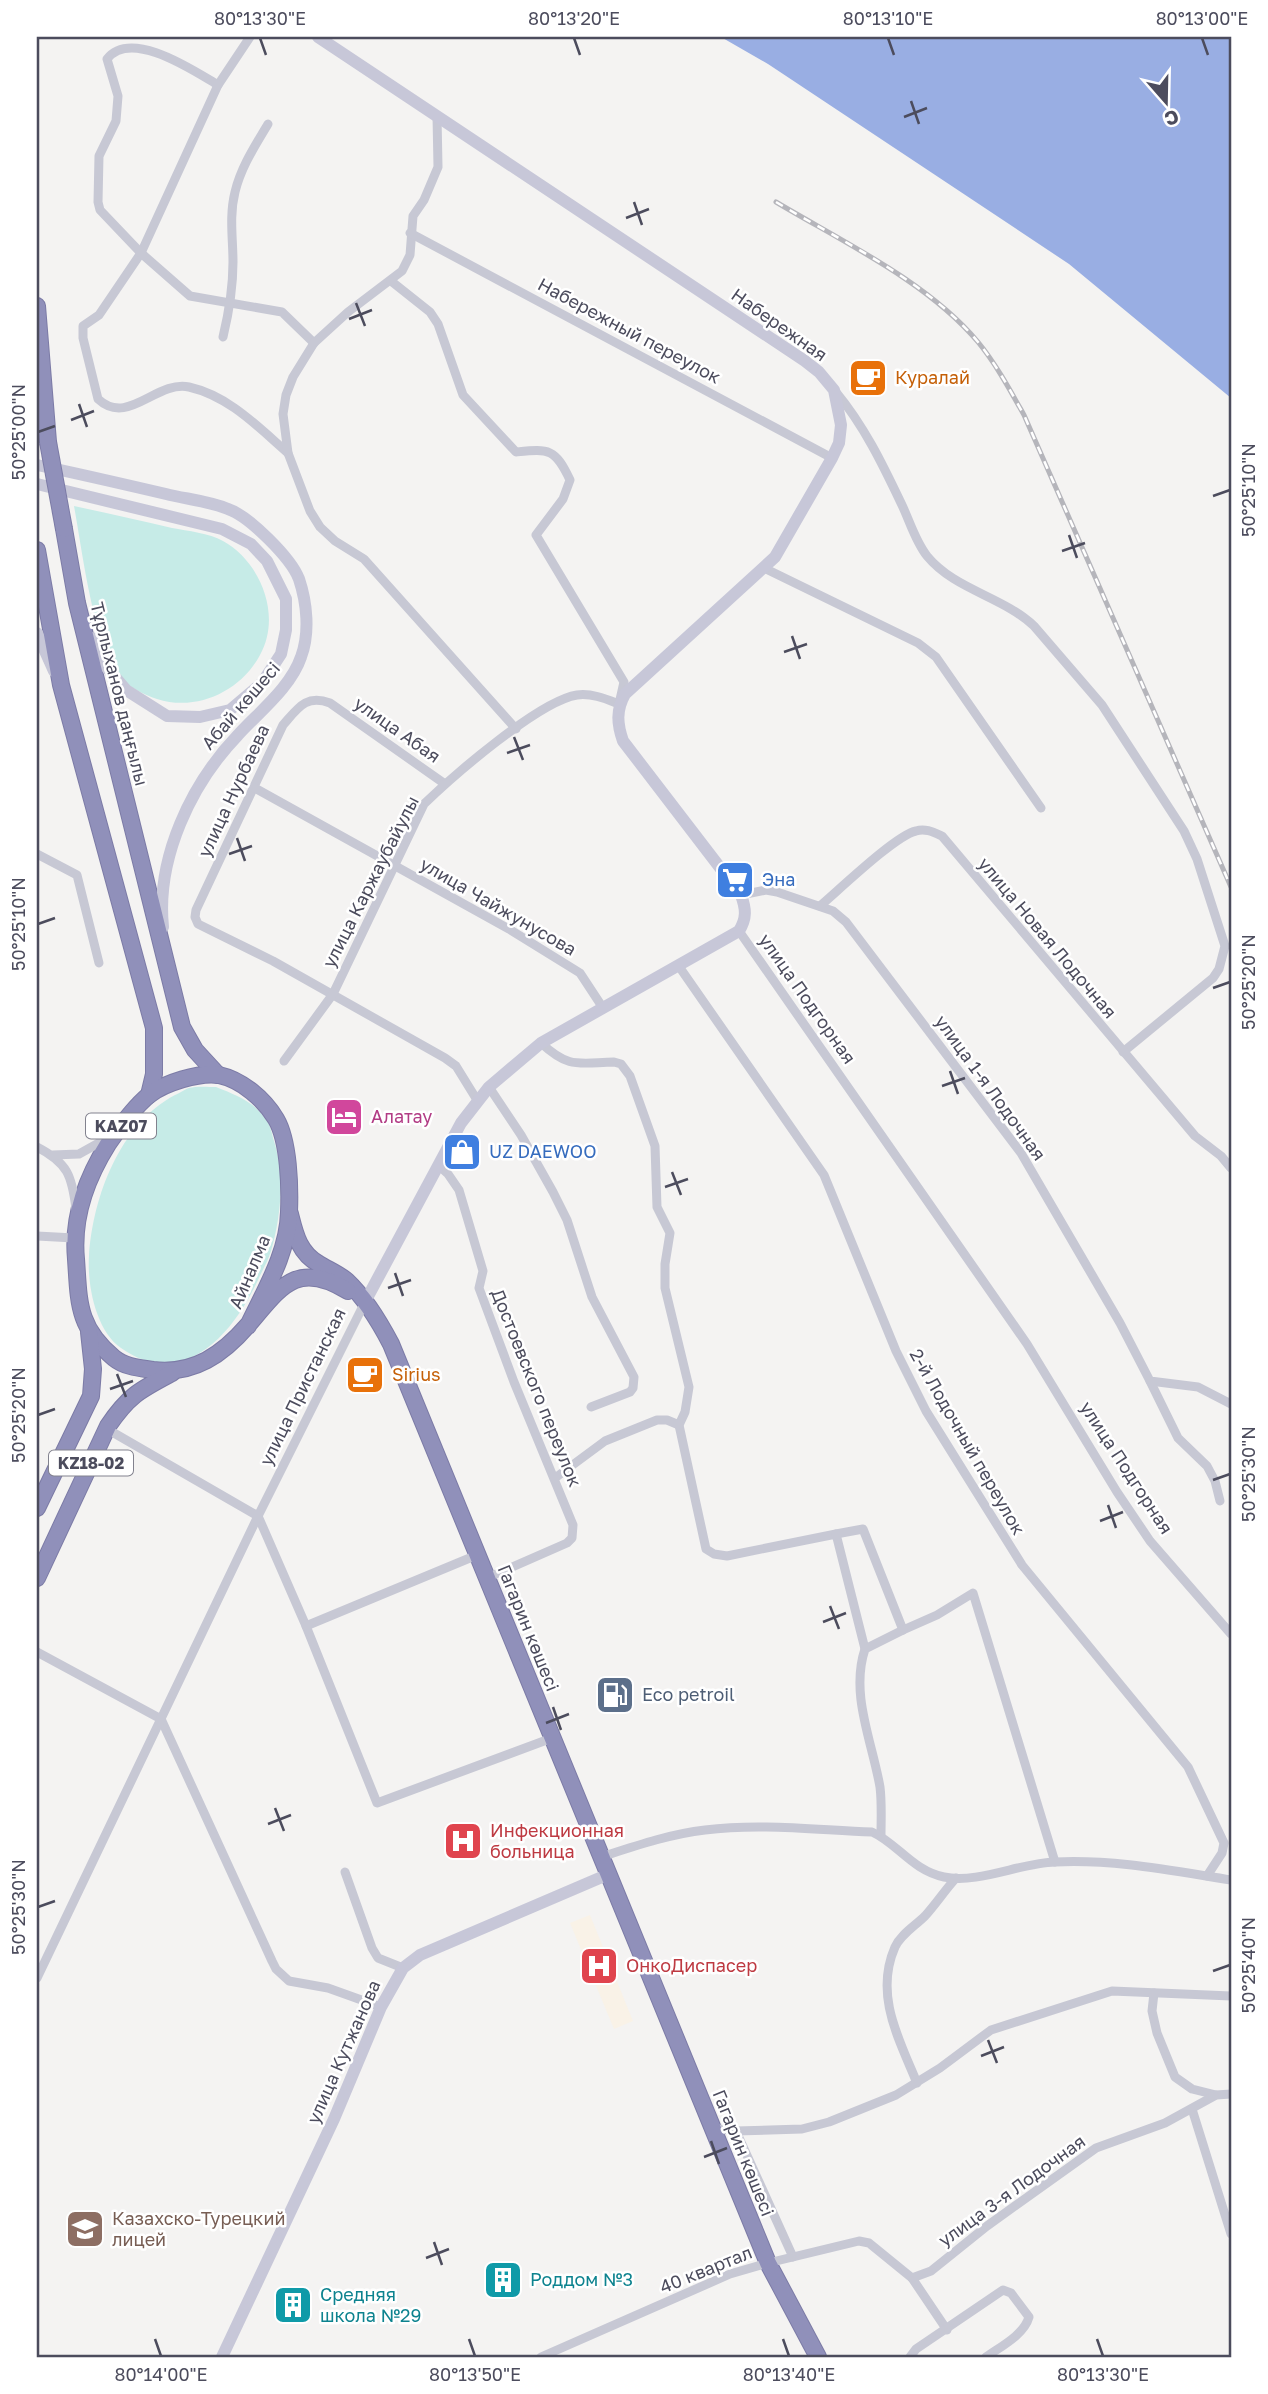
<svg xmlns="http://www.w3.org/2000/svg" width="1268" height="2394" font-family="'Golos Text',sans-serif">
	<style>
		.medical { fill: #f9f2e7 }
		.green { fill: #c6ebe7 }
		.water { fill: #99aee3 }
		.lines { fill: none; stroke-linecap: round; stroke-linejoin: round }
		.highway-casing { stroke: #7c7ba6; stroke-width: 18 }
		.street { stroke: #c7c8d4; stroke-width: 9 }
		.secondary { stroke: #c7c7d8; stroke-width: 12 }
		.highway { stroke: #9090ba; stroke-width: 16 }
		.rail-casing { stroke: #b5b5bb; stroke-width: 5 }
		.rail { stroke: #fff; stroke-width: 2.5; stroke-dasharray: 8; stroke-linecap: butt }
		.highway-bridge-casing { stroke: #7c7ba6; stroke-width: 18; stroke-linecap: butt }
		.highway-bridge { stroke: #9090ba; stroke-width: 16 }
		.ticks { fill: none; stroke: #4c4c5d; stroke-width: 2.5 }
		.labels { text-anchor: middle; stroke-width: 5; stroke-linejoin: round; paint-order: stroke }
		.shield { fill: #fff; stroke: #82828e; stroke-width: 2 }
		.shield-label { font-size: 16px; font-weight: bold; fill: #4c4c5d }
		.street-label { font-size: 18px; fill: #4c4c5d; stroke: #fff }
		.food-label { font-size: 18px; fill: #c56008; stroke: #fff; text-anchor: start }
		.shop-label { font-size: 18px; fill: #366cbe; stroke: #fff; text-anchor: start }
		.hotel-label { font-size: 18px; fill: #b23c85; stroke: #fff; text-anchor: start }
		.service-label { font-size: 18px; fill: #4e5e75; stroke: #fff; text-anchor: start }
		.health-label { font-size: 18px; fill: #be3a42; stroke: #fff; text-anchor: start }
		.education-label { font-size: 18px; fill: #785e54; stroke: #fff; text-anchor: start }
		.culture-label { font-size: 18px; fill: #0d838f; stroke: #fff; text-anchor: start }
		.neatline { fill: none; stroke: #4c4c5d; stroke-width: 2.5 }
		.ticks-label { font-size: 18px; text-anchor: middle; fill: #4c4c5d }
	</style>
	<rect width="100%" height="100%" fill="#f4f3f2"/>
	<path class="medical" d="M590,1915L633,2021L614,2029L570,1923Z"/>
	<g class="green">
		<path d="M74,506C106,513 139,520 172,528C188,531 209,533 223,541C261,562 282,616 260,655C241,691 197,712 157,699C144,695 126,686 118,674C93,641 82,549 74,506Z"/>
		<path d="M216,1087C236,1095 255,1102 267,1121C271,1127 272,1135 274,1141C285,1175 281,1217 271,1251C268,1261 262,1271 258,1280C233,1334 183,1392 121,1348C96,1331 87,1285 89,1256C93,1196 120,1124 175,1095C180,1093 185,1089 189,1088C197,1086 208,1087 216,1087Z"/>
	</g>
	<path class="water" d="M721,37H1231V398L1069,264L768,64Z"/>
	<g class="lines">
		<defs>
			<g id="highway">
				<path d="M37,306L48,442"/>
				<path d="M64,529L77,603L182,1027L195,1050L218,1075"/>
				<path d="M37,550L61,685L154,1028V1074L149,1095"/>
				<path d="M290,1214C295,1234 299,1253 319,1264C329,1270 339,1274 347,1281C366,1299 379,1321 391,1344L768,2263L818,2357"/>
				<path d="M248,1326C265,1290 288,1253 289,1212C290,1187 289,1141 276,1119C264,1099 242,1080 219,1075C199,1072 164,1083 149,1095C133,1108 119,1128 108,1144C86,1179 72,1217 76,1259C79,1302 77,1327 114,1358C125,1367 140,1368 153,1370C194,1375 223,1354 248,1325C280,1288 296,1259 348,1291"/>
				<path d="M37,1508L91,1396L93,1369L89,1332"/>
				<path d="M37,1578L108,1426C129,1395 140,1390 172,1373"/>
			</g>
		</defs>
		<use href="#highway" class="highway-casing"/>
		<g class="street">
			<path d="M250,37L218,85L141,253L99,315L83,326V338L98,399C128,427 156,380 189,387C229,396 258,427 288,453"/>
			<path d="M218,85C194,71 131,28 107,59L118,96L116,121L99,156L98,202L100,210L141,253L190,296L282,312L314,343"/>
			<path d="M437,116L438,167L424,200L413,216L410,255L402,271L348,312L314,343L293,377L286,395L283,414L288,453L310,511L320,527L335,541L364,559L516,729"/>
			<path d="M410,233L832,458"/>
			<path d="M223,337C229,312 233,288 233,262C233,239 229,216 235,192C241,167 255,146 268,124"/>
			<path d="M836,392C864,426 882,463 901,503C909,519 915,541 927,556C955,590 1002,596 1034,626L1102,705L1184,831L1197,859L1225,946L1219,969L1213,978L1123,1052"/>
			<path d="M764,568L918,643L936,657L1041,808"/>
			<path d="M445,784L330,703C306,694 298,708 283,725L196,910L195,917L198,924L273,961L445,1058L456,1066L477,1100"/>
			<path d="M253,787L509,929L580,973L603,1008"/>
			<path d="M37,854L77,875L99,963"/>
			<path d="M741,895L766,890L777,892L833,911L846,922L1021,1153L1120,1323L1150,1381L1198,1387L1231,1404"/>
			<path d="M820,906C839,890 896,835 916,831C925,828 933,832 942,836L1195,1136L1221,1156L1231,1168"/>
			<path d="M739,931L1027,1344L1117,1492L1150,1541L1231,1634"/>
			<path d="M678,965L824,1175L896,1351L926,1411L1022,1565L1188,1767L1224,1843L1222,1853L1207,1876"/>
			<path d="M541,1043C569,1069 578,1063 614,1062L621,1064L630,1076L655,1146L657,1207L670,1233L665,1264V1288L689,1387L685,1412L679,1425L706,1549L714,1554L727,1556L836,1534L865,1649"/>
			<path d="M284,1061L333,994L424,804C453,776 539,701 577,695C592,693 606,699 619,704L624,682L536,535L563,499L570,480C555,448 549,449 516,452L463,395L438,324L430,312L391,281"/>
			<path d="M489,1087L521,1135L553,1192L567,1220L592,1297L634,1377L633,1388L630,1392L591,1407"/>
			<path d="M37,1147C68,1163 72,1176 76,1209"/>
			<path d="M53,1155L79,1154L106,1139"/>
			<path d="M438,1165L448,1174L459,1190L483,1271L479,1288L514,1382L573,1525L572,1538L567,1543L487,1578"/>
			<path d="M37,1236L74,1238"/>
			<path d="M1150,1381L1178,1438L1207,1466L1215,1481L1220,1501"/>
			<path d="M107,1429L258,1516L306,1626L377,1803L552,1738"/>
			<path d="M555,1478L605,1441L657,1420H667L679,1425"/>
			<path d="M836,1534L863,1529L903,1630L937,1615L973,1593L1055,1862"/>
			<path d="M306,1626L477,1555"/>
			<path d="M37,1652L161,1719L272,1961L276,1969L289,1981L328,1988L381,2007"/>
			<path d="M881,1836C881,1820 882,1803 880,1787C872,1741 850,1694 865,1649L903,1630"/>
			<path d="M601,1857C635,1846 670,1834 705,1830C760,1823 817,1830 872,1832C897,1843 913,1871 944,1877C978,1884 1020,1863 1055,1862C1114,1859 1173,1871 1231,1880"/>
			<path d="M345,1872L372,1948L378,1958L403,1968"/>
			<path d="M37,1978L258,1516L365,1302"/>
			<path d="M1154,1993L1152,2011L1157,2033L1175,2077L1192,2089L1216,2095"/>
			<path d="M917,2083C899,2039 874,1995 895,1947C901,1934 915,1926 925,1916C936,1904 945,1890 956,1878"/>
			<path d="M1192,2109L1231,2234"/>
			<path d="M711,2128L736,2131L802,2129L829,2122L896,2095L940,2068L991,2030L1112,1991L1231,1996"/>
			<path d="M736,2131L793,2257"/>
			<path d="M912,2278L947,2330"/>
			<path d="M541,2357L730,2274L768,2263L859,2241L869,2243L912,2278L931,2271L987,2226L1096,2148L1165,2123L1216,2095L1231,2094"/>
			<path d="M910,2357L916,2349L1003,2290L1011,2293L1029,2317C1024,2335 1000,2347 986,2357"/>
		</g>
		<g class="secondary">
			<path d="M318,37L805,361L819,372L834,390L841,425L839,443L832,458L775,557L625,694C616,710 617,724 623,741L741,895C746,909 747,918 739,931L541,1043L489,1087L461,1123L365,1302"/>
			<path d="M37,465C80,474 123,484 166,494C186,499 209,501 228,509C249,516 291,558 299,579C307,603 310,633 301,657C291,687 259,712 238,735C191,784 156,858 163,927"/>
			<path d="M37,484L222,529L251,544L267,561L286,599V630L281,654L262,683L230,710L200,717L167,716L126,690L102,662L92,638"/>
			<path d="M37,633L54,671"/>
			<path d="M222,2357L334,2119L381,2007L403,1968L420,1955L609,1874"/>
		</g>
		<use href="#highway" class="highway"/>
		<defs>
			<path id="rail" d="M776,202C843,242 928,282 978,342C996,364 1010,390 1024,415L1231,887"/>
		</defs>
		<use href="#rail" class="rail-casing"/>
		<use href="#rail" class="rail"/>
		<defs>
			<path id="highway-bridge" d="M48,442L64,529"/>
		</defs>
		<use href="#highway-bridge" class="highway-bridge-casing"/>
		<use href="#highway-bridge" class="highway-bridge"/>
	</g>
	<path class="ticks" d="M260,38L266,55M574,38L580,55M888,38L894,55M1202,38L1208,55M911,101L919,124M904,117L927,108M634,202L642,225M626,218L649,209M356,303L365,326M349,319L372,310M79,404L87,427M71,420L94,411M38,432L55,426M1213,496L1230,490M1069,535L1077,558M1062,551L1085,543M792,636L800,659M784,652L807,644M514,737L523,760M507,753L530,745M237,838L245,861M229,854L252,846M38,924L55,918M1213,988L1230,982M950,1071L958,1094M942,1086L965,1078M672,1172L681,1195M665,1187L688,1179M395,1273L403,1296M388,1288L411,1280M117,1374L126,1397M110,1389L133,1381M38,1415L55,1409M1213,1480L1230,1474M1108,1505L1116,1528M1100,1521L1123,1512M830,1606L839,1629M823,1622L846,1613M553,1707L561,1730M546,1723L569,1714M275,1808L284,1831M268,1824L291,1815M38,1907L55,1901M1213,1971L1230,1965M988,2040L997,2063M981,2056L1004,2047M711,2141L719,2164M704,2157L727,2148M434,2242L442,2265M426,2258L449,2249M155,2339L161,2356M469,2339L475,2356M783,2339L789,2356M1097,2339L1103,2356"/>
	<defs>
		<symbol id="cafe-square" viewBox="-11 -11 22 22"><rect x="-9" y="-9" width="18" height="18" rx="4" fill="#e8710a" stroke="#fff"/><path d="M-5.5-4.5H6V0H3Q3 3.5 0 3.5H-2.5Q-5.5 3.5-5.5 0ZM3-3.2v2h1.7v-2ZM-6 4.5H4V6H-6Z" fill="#fff"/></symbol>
		<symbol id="supermarket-square" viewBox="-11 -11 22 22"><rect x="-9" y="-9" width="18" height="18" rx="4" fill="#3f7fe0" stroke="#fff"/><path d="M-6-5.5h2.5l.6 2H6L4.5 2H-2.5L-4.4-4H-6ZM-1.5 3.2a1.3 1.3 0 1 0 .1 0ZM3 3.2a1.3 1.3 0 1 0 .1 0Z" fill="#fff"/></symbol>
		<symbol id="hotel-square" viewBox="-11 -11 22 22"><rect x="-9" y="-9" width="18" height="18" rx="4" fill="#d1479c" stroke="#fff"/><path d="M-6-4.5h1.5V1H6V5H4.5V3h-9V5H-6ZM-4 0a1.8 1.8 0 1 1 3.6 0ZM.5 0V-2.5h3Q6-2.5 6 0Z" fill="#fff"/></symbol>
		<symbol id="shop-square" viewBox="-11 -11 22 22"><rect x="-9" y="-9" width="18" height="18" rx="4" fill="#3f7fe0" stroke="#fff"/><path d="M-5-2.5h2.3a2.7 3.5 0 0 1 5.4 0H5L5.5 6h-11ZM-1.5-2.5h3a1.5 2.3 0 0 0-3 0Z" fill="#fff"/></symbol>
		<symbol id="fuel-square" viewBox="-11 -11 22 22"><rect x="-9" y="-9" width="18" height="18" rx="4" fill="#5c6f8a" stroke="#fff"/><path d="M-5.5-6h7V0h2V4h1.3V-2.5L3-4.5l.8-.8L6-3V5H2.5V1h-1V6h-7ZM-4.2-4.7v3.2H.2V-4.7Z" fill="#fff"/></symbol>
		<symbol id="hospital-square" viewBox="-11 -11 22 22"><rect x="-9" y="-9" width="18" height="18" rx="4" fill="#e0444e" stroke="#fff"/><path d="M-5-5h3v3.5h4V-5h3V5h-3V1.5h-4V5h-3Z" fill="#fff"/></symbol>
		<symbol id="school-square" viewBox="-11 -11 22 22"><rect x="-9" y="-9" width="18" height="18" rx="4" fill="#8d6e63" stroke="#fff"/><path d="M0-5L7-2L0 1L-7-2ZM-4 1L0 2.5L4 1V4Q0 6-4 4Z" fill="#fff"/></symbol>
		<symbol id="building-square" viewBox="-11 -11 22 22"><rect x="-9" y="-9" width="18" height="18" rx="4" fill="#0f9aa8" stroke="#fff"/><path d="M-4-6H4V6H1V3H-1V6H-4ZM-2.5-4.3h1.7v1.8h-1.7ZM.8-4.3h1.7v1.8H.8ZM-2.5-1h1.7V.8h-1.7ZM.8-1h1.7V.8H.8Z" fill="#fff"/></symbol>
	</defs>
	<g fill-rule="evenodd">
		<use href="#cafe-square" x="846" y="356" width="44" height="44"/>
		<use href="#supermarket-square" x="713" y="858" width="44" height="44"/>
		<use href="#hotel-square" x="322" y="1095" width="44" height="44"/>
		<use href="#shop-square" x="440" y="1130" width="44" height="44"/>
		<use href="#cafe-square" x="343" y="1353" width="44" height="44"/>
		<use href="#fuel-square" x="593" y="1673" width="44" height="44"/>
		<use href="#hospital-square" x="441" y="1819" width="44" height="44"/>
		<use href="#hospital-square" x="577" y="1944" width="44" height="44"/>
		<use href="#school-square" x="63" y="2207" width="44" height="44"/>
		<use href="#building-square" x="481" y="2258" width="44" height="44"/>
		<use href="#building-square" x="271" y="2283" width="44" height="44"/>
	</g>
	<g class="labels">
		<g class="shield">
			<rect x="86" y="1113.5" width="70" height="25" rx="5"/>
			<rect x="49" y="1450.5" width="84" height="25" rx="5"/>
		</g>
		<g class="shield-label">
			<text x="121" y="1132">KAZ07</text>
			<text x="91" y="1469">KZ18-02</text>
		</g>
		<g class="street-label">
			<text transform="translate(779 325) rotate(35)" y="6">Набережная</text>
			<text transform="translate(629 331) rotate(28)" y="6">Набережный переулок</text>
			<text transform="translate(119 694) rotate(76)" y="6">Тұрлыханов даңғылы</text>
			<text transform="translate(241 706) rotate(-49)" y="6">Абай көшесі</text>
			<text transform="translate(397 730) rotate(35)" y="6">улица Абая</text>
			<text transform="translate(234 791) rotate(-65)" y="6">улица Нурбаева</text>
			<text transform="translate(371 882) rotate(-63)" y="6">улица Каржаубайулы</text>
			<text transform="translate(498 907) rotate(30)" y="6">улица Чайжунусова</text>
			<text transform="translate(1047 938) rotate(50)" y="6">улица Новая Лодочная</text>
			<text transform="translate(807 999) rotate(55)" y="6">улица Подгорная</text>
			<text transform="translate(990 1088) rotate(54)" y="6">улица 1-я Лодочная</text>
			<text transform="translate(250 1272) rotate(-67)" y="6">Айналма</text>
			<text transform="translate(303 1387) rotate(-64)" y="6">улица Пристанская</text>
			<text transform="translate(536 1388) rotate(68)" y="6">Достоевского переулок</text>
			<text transform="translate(967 1442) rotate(60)" y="6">2-й Лодочный переулок</text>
			<text transform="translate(1126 1468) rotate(57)" y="6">улица Подгорная</text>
			<text transform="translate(528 1628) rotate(68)" y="6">Гагарин көшесі</text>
			<text transform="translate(344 2052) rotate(-66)" y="6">улица Кутжанова</text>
			<text transform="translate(743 2153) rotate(68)" y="6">Гагарин көшесі</text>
			<text transform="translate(1012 2191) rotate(-36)" y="6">улица 3-я Лодочная</text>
			<text transform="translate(706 2270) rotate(-22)" y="6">40 квартал</text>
		</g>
		<g class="food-label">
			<text x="895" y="384">Куралай</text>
			<text x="392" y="1381">Sirius</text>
		</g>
		<g class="shop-label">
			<text x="762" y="886">Эна</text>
			<text x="489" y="1158">UZ DAEWOO</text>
		</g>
		<g class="hotel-label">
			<text x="371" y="1123">Алатау</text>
		</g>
		<g class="service-label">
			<text x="642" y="1701">Eco petroil</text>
		</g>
		<g class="health-label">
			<text x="490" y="1837">Инфекционная<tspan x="490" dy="21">больница</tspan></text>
			<text x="626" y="1972">ОнкоДиспасер</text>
		</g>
		<g class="education-label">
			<text x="112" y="2225">Казахско-Турецкий<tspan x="112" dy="21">лицей</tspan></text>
		</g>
		<g class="culture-label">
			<text x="530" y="2286">Роддом №3</text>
			<text x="320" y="2301">Средняя<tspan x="320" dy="21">школа №29</tspan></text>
		</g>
	</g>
	<rect width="1268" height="2394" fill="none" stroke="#ffffff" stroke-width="77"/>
	<g transform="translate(1166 102) rotate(160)" stroke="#ffffff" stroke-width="5" paint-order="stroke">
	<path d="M0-5L12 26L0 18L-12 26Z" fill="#4c4c5d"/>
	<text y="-10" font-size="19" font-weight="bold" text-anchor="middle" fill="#4c4c5d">С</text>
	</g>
	<rect x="38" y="38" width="1192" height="2318" class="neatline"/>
	<g class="ticks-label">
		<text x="260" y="25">80°13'30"E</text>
		<text x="574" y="25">80°13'20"E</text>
		<text x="888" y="25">80°13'10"E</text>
		<text x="1202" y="25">80°13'00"E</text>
		<text transform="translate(19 432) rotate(-90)" y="6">50°25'00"N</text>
		<text transform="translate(1249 490) rotate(-90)" y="6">50°25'10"N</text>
		<text transform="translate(19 924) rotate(-90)" y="6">50°25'10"N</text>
		<text transform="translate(1249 982) rotate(-90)" y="6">50°25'20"N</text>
		<text transform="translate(19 1415) rotate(-90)" y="6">50°25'20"N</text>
		<text transform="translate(1249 1474) rotate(-90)" y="6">50°25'30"N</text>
		<text transform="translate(19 1907) rotate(-90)" y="6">50°25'30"N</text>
		<text transform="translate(1249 1965) rotate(-90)" y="6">50°25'40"N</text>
		<text x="161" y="2381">80°14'00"E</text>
		<text x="475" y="2381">80°13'50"E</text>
		<text x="789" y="2381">80°13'40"E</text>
		<text x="1103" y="2381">80°13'30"E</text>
	</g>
</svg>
